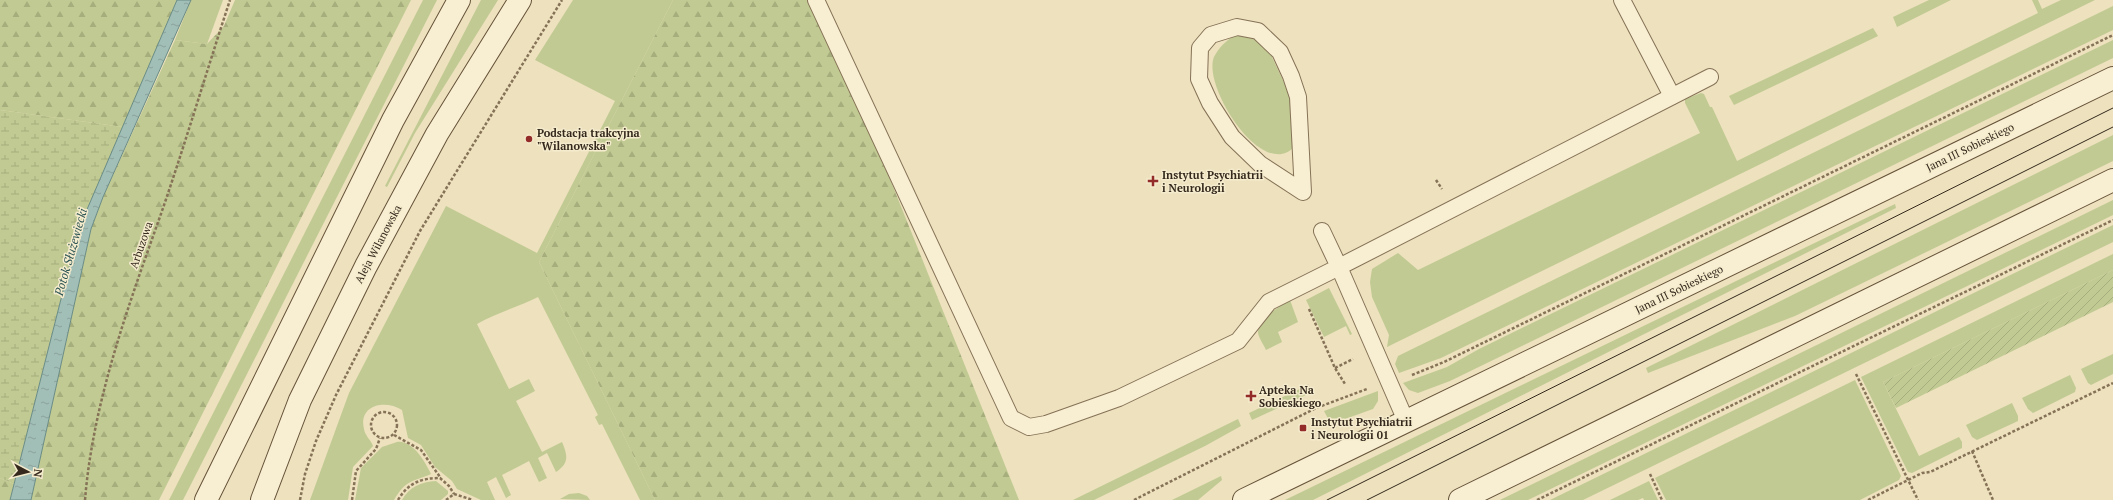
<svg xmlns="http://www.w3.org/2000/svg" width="2113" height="500" font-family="'PT Serif',serif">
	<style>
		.green { fill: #c1ca92 }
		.forest { fill: url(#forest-firs) }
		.wetland { fill: url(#wetland-marsh) }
		.garden { fill: url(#garden-furrows) }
		.water { fill: url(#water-ripples); stroke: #698c85 }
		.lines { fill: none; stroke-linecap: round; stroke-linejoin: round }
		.service-casing { stroke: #857257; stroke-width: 18 }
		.secondary-casing { stroke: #66533a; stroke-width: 24 }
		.path { stroke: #857257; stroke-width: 2.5; stroke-dasharray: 3 2; stroke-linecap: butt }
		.service { stroke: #f8eed1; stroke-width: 16 }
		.secondary { stroke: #f8eed1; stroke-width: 22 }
		.tram { stroke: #34291c; stroke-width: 1 }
		.poi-dot { fill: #932c28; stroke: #f5ebcd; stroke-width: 1.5 }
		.labels { text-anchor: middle; stroke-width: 3; stroke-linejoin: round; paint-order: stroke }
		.poi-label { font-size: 11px; font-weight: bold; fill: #34291c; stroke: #f5ebcd; text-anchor: start }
		.street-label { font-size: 11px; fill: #34291c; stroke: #f5ebcd }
		.water-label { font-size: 12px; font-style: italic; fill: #2b5453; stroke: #f5ebcd }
	</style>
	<defs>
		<pattern id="forest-firs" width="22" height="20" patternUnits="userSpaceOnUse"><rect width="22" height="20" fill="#c1ca92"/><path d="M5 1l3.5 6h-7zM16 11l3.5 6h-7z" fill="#a6ae7d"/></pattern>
		<pattern id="wetland-marsh" width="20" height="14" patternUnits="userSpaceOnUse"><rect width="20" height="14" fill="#c1ca92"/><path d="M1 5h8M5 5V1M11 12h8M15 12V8" fill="none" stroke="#a6ae7d"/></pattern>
		<pattern id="garden-furrows" width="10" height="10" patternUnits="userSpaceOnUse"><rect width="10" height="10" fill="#c1ca92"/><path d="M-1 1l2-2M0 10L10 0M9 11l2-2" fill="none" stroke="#a6ae7d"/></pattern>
		<pattern id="water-ripples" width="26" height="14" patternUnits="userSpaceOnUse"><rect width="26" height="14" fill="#a1beb7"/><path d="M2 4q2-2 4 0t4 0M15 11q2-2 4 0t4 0" fill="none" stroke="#8ba39d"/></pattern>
	</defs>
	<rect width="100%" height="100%" fill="#ede1be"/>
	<g class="green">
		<path d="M191,0H223L207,44L175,40Z"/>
		<path d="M423,0H437L183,500H169Z"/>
		<path d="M481,0H498L415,133L387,187L385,186Z"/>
		<path d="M573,0H673L539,262L655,500H640L602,424L599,425L595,417L598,415L538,297C518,307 496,313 477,324L509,389L529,379L535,391L516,401L542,452L562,442C568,456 569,463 556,472L547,453L538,458L547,478L539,482L529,461L502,475L511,495L506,498L496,477L487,482L495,500H481L457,489L452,481L435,467L421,445L408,438L402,410C385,399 358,405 364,429C365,436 371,440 373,446L353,467L348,500H310L349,393L446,206L537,253L615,101L535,60Z"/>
		<path d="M1929,0H1951L1897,27L1893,17Z"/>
		<path d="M2032,0H2038L2042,9L2061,0H2095L1387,347L1389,335L1372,297L1370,282L1372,269L1398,253L1418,270L1700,133L1685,103V99L1701,93L1704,94L1710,107H1712L1737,161L2038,13Z"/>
		<path d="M2113,6V30L1441,358L1399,373L1395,364L1398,356Z"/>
		<path d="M1873,28L1878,36L1734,105L1729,96Z"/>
		<path d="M1235,35L1253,36L1269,51L1291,97L1294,147C1262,181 1202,86 1214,57C1219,47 1226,41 1235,35Z"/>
		<path d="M2113,40V58L1450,381L1418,393L1409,390L1403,383L1447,367L1479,349Z"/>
		<path d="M2113,135V161L1795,316L1648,373L1646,368Z"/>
		<path d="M2113,200V215L1528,500H1500Z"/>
		<path d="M1895,204L1896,208L1313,500H1285Z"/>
		<path d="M2113,225V242L1583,500H1550Z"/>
		<path d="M2113,254V270L1883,382L1919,456L1959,437L1962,442V448L1912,473L1908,472L1861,377Z"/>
		<path d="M1329,288L1352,334L1350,335L1346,326L1324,337L1306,300Z"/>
		<path d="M1290,300L1298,322L1278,332L1282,342L1266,350C1264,345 1258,337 1258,332C1259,317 1279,307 1290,300Z"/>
		<path d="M2113,354V374L2091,385L2088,383L2081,369Z"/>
		<path d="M2070,375L2076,388L2075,392L2033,413L2028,409L2022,398Z"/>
		<path d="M1855,380L1901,476L1899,480L1860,500H1666L1655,478Z"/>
		<path d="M1304,387L1308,394L1252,420L1249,413Z"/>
		<path d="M1378,391V401L1373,409L1331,424L1324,411Z"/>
		<path d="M2012,403L2018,416V421L1977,440L1972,437L1966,425Z"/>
		<path d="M1238,419L1241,426L1205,446L1094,500H1073Z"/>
		<path d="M397,442C413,440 425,462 431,474C413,482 406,479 394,500H355L361,468L382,447Z"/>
		<path d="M1221,476L1222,480L1198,500H1172Z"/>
		<path d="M436,481L448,491V494L441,500H402C409,487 421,482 436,481Z"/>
		<path d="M1649,481L1658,500H1644L1643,498L1638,500H1610Z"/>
		<path d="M579,493L587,496L590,500L560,499L569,494Z"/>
	</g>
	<g class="forest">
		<path d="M0,0H177L123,127L0,110Z"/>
		<path d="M235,0H411L159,500H31L91,229L103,197L175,40L207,44L224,26Z"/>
		<path d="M673,0H818L1019,500H655L539,262Z"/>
		<path d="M0,478L14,484L10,500H0Z"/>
	</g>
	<path class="wetland" d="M0,110L123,127L79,228L14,484L0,478Z"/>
	<path class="garden" d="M2113,270V302L1896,408L1883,382Z"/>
	<path class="water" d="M177,0H191L103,197L91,229L31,500H10L79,228Z"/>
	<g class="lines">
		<defs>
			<g id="service">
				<path d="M816,0L1011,418L1029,427L1046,424L1119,398L1238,341L1269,302L1339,267L1322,231"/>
				<path d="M1622,0L1672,96"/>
				<path d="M1237,27L1258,31L1280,52L1291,76L1298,97L1303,192L1260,164L1232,137L1210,103L1199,79L1200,48L1211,35Z"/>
				<path d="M1406,421L1339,267L1710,77"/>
			</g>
			<g id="secondary">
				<path d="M206,500L393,120L459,0"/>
				<path d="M262,500L300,400L366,266L437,134L520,0"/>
				<path d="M1244,500L2113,78"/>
				<path d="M1460,500L2113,180"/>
			</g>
		</defs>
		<use href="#service" class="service-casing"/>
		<use href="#secondary" class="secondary-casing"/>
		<g class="path">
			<path d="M1436,180L1442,189"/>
			<path d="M1309,309L1335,368L1345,384"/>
			<path d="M1335,368L1353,359"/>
			<path d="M1856,374L1918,500"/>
			<path d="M1412,375L1444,362L2113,35"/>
			<path d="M1307,385L1311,393"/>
			<circle cx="384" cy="425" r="13"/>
			<path d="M394,435L421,450L440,477"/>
			<path d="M1972,451L1993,500"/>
			<path d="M1650,474L1662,500"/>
			<path d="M85,500C93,401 129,304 162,211C186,141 207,70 230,0"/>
			<path d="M300,500L305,474L316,441L336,395L420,231L562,0"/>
			<path d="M352,500L356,471L376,449L380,438"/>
			<path d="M398,500C408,483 421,478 440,478L449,486L454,494"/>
			<path d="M446,500L454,494L473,500"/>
			<path d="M1134,500L1316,408L1367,389"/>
			<path d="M1537,500L2113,220"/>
			<path d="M1868,500L1922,473L1930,472L2113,383"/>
		</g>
		<use href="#service" class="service"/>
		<use href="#secondary" class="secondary"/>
		<g class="tram">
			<path d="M1327,500L2113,108"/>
			<path d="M1367,500L2113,127"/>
		</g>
	</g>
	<g class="poi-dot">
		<circle cx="529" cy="139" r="4"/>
		<path d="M1151 175h4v4h4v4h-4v4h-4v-4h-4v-4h4z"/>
		<path d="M1249 390h4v4h4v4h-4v4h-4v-4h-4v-4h4z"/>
		<rect x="1299" y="424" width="8" height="8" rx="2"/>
	</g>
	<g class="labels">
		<g class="poi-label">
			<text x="537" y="137">Podstacja trakcyjna<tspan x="537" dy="13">"Wilanowska"</tspan></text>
			<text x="1162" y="179">Instytut Psychiatrii<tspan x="1162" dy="13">i Neurologii</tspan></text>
			<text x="1259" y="394">Apteka Na<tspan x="1259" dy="13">Sobieskiego</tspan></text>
			<text x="1311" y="426">Instytut Psychiatrii<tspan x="1311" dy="13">i Neurologii 01</tspan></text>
		</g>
		<g class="street-label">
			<text transform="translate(1970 147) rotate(-26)" y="4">Jana III Sobieskiego</text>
			<text transform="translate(378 244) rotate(-62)" y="4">Aleja Wilanowska</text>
			<text transform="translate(141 245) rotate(-71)" y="4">Arbuzowa</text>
			<text transform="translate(1679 289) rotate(-26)" y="4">Jana III Sobieskiego</text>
		</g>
		<g class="water-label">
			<text transform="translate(71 252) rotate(-74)" y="4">Potok Służewiecki</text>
		</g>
	</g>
	<g transform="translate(28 472) rotate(97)" stroke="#f5ebcd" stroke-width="3" paint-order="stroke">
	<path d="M0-3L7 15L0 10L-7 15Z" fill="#34291c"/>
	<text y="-6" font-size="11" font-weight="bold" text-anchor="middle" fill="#34291c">N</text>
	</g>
</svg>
